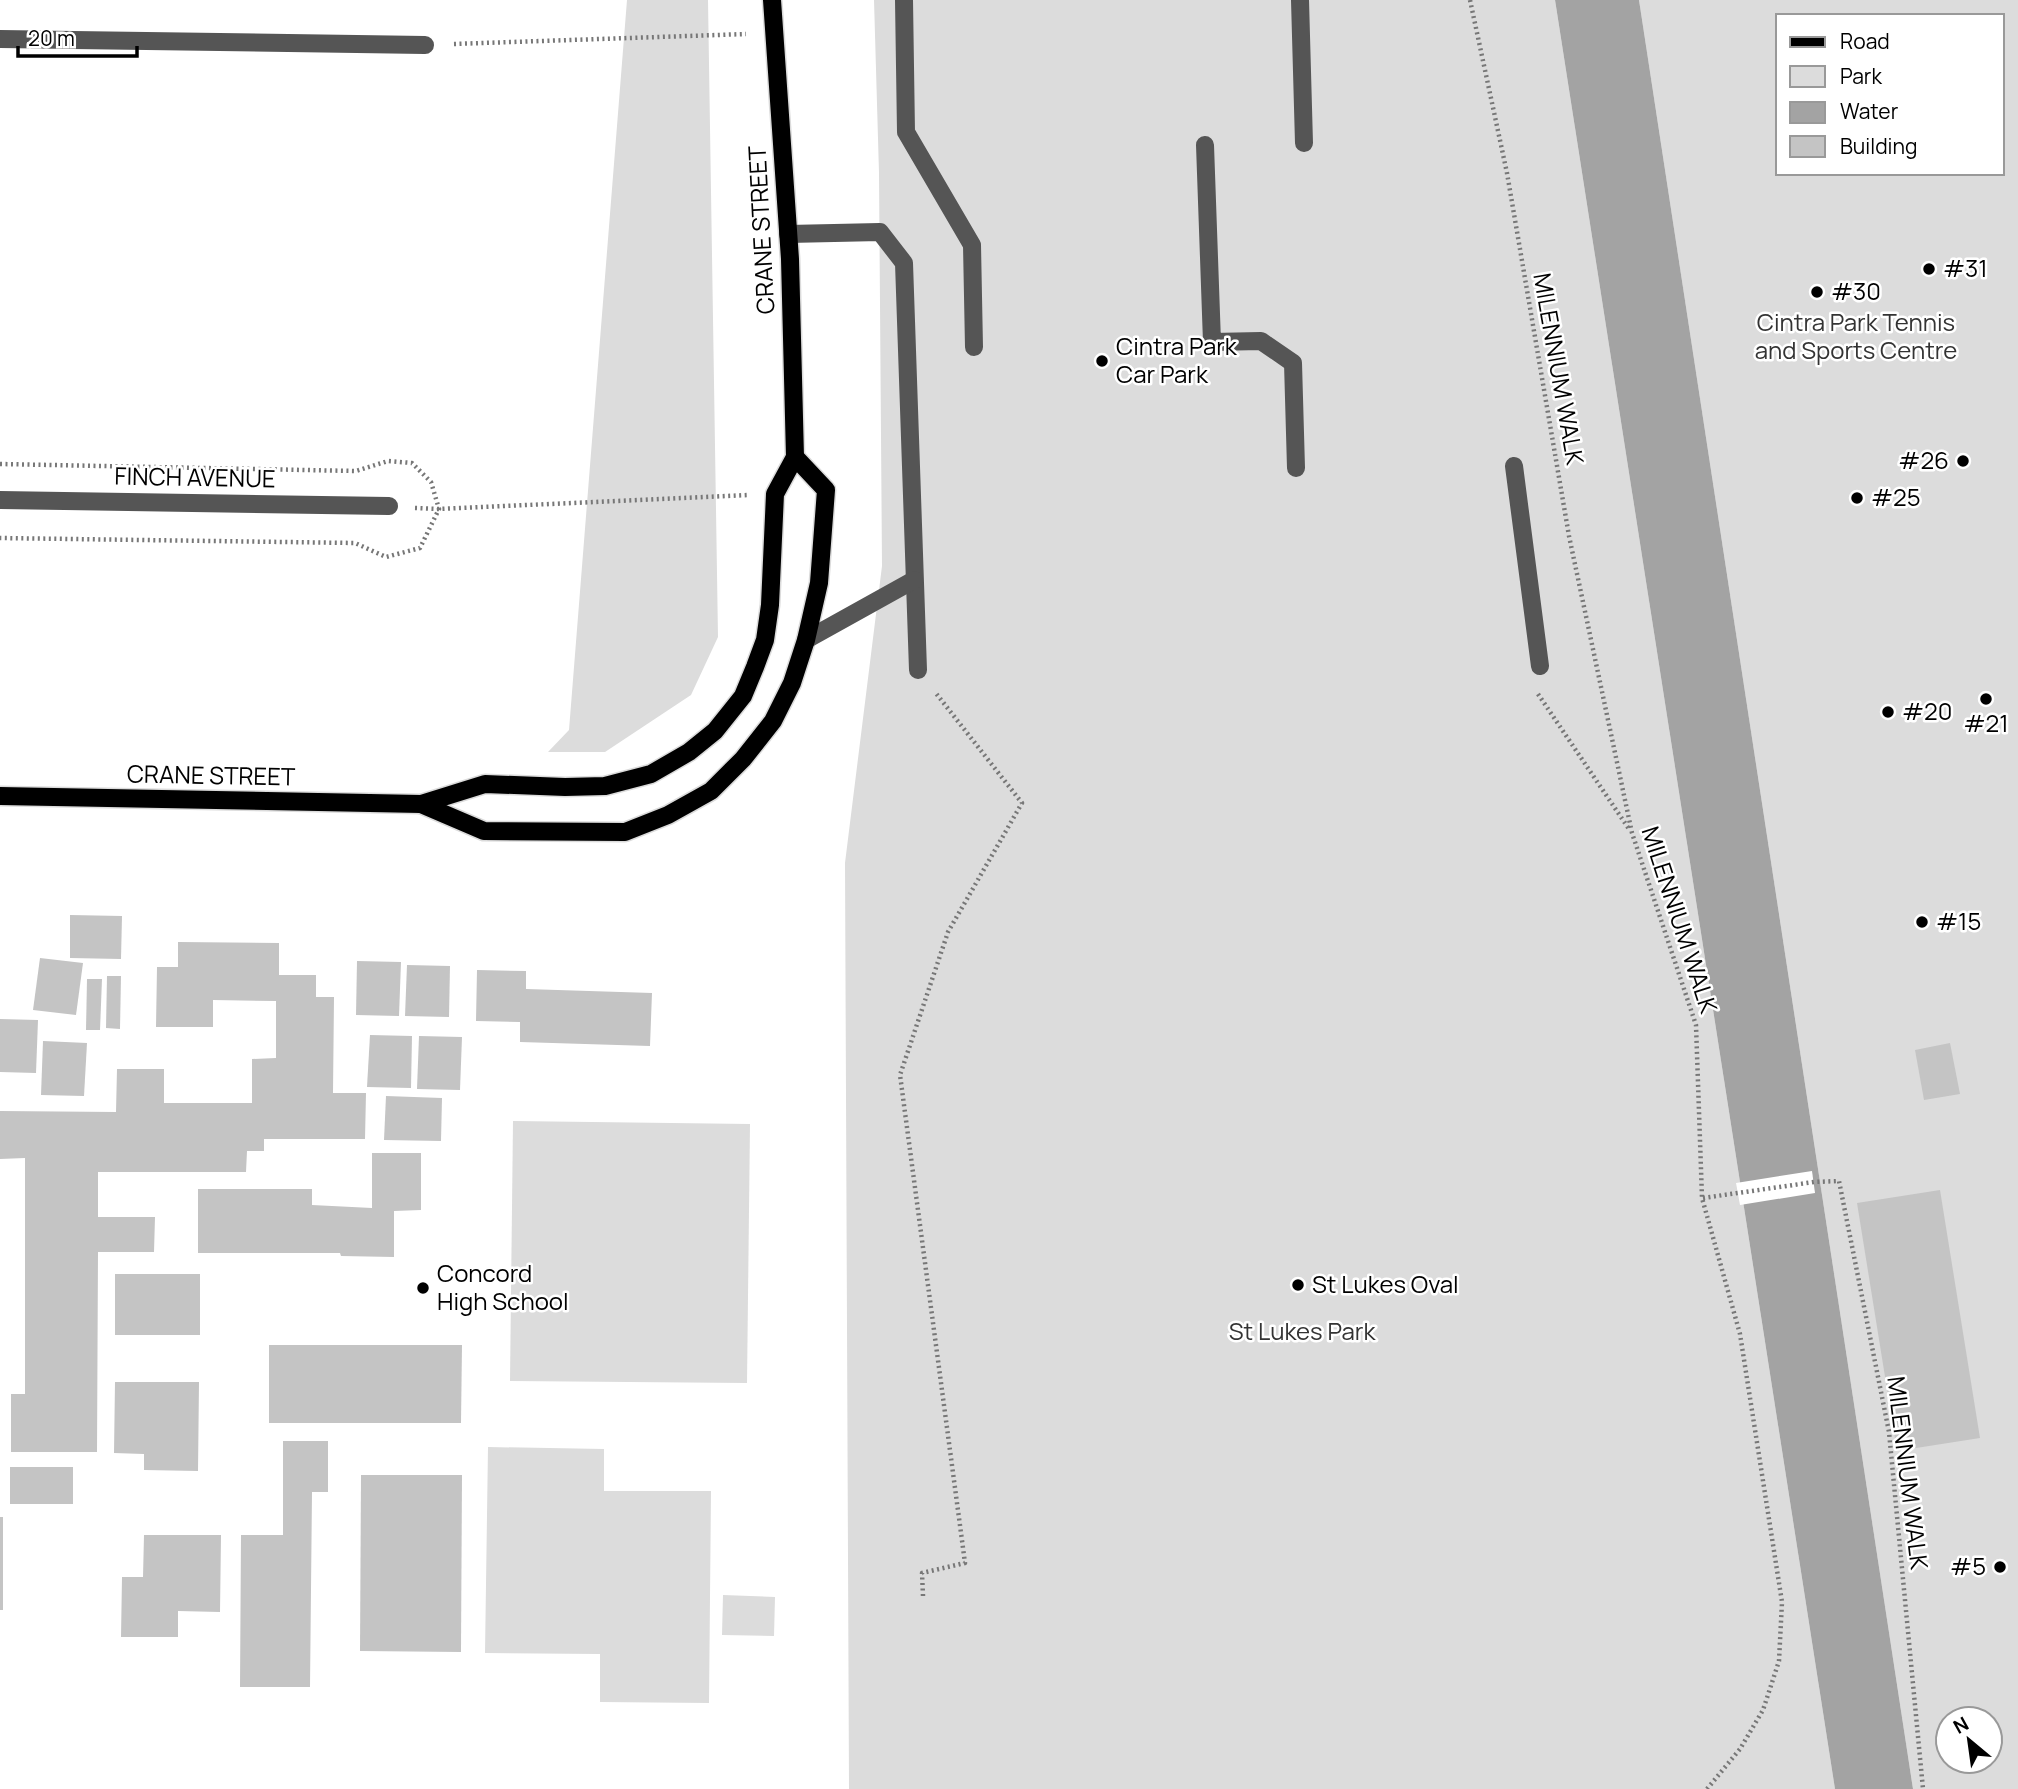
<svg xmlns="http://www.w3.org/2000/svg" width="2018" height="1789" font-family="Manrope,sans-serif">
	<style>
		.green { fill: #dcdcdc; fill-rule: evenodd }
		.water { fill: #a3a3a3 }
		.pier { fill: #fff }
		.building { fill: #c4c4c4 }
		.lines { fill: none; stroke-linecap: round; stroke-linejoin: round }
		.major-casing { stroke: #dbdbdb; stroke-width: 21 }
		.path { stroke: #777; stroke-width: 4.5; stroke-dasharray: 2 3.5; stroke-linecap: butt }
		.minor { stroke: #555; stroke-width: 18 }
		.major { stroke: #000; stroke-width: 18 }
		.poi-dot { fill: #000; stroke: #fff; stroke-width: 2.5 }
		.labels { text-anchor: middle; stroke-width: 5; stroke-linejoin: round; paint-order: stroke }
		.street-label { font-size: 24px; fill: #000; stroke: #fff }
		.poi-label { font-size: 24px; fill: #000; stroke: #fff; text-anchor: start }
		.park-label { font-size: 24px; fill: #333; stroke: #fff }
	</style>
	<rect width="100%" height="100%" fill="#fff"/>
	<g class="green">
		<path d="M627,0H708L718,637L691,695L605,752H548L569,730Z"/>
		<path d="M874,0H1555L1835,1789H849L845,863L882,566L879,173Z"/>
		<path d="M1639,0H2018V1789H1913ZM1778,16H2002V173H1778ZM1948,1719H1990V1761H1948Z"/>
		<path d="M513,1121L750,1124L747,1383L510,1381Z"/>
		<path d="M488,1447L604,1449V1491H711L709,1703L600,1702V1654L485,1653Z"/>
		<path d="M723,1595L775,1597L774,1636L722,1635Z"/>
	</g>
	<path class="water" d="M1555,0H1639L1913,1789H1835Z"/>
	<path class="pier" d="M1812,1171L1815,1193L1740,1205L1736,1183Z"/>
	<g class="building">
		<path d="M70,915L122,916L121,959L70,958Z"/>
		<path d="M178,942L279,943V975H316V997H334L333,1093H366L365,1139H264V1151H247L246,1172H98V1217H155L154,1252H98L97,1452H11V1394H25V1158L0,1159V1111L116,1112L117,1069H164V1103H252V1059L276,1058V1001L213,1000V1027H156L157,967H178Z"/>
		<path d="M40,958L83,963L76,1015L33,1010Z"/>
		<path d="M357,961L401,962L399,1016L356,1015Z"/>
		<path d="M407,965L450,966L449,1017L405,1016Z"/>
		<path d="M477,970L526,971V989L652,993L650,1046L520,1042V1022L476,1021Z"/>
		<path d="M107,976H121L120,1029L106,1028Z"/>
		<path d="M87,979H102L100,1030H86Z"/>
		<path d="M0,1019L38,1020L36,1073L0,1072Z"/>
		<path d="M370,1035L412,1036L411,1088L367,1087Z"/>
		<path d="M419,1036L462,1037L460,1090L417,1089Z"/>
		<path d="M43,1041L87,1043L84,1096L41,1095Z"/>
		<path d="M1950,1043L1960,1094L1924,1100L1915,1050Z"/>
		<path d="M386,1096L442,1098L441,1141L384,1140Z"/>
		<path d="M372,1153H421V1210L394,1211V1257L341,1256L340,1253H198V1189H312V1205L372,1208Z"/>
		<path d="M1940,1190L1980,1438L1897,1451L1857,1203Z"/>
		<rect x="115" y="1274" width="85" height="61"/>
		<path d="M269,1345H462L461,1423H269Z"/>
		<path d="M115,1382H199L198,1471L144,1470V1454L114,1453Z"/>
		<path d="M283,1441H328V1492H312L310,1687H240L241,1535H283Z"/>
		<rect x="10" y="1467" width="63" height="37"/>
		<path d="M361,1475H462L461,1652L360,1651Z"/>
		<rect x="0" y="1517" width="3" height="93"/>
		<path d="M144,1535H221L220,1612L178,1611V1637H121L122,1577H143Z"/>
	</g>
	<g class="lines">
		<defs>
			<g id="major">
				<path d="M0,796L421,804L485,784L565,787L605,786L651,774L689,752L715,731L743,696L755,667L765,640L770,605L775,494L795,457L790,259L772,0"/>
				<path d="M421,804L484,831L625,832L668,815L711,791L743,759L773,721L792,683L806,640L819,583L826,490L795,457"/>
			</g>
		</defs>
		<use href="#major" class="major-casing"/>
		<g class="path">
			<path d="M1470,0L1507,173L1569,536L1632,833L1696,1025L1702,1198L1740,1334L1782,1602L1779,1661L1763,1710L1740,1749L1707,1789"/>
			<path d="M454,44L746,34"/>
			<path d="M0,464L356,471L388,461L412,463L431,482L439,509L420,548L386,557L355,543L0,538"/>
			<path d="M415,508L439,509L749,495"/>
			<path d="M1538,694L1629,829"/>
			<path d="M1703,1198L1814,1182L1839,1181L1889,1432L1923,1789"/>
			<path d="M923,1596L922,1573L965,1563L900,1075L948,932L1022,803L935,692"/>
		</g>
		<g class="minor">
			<path d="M904,0L906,132L972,245L974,347"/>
			<path d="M1300,0L1304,143"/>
			<path d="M0,39L425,45"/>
			<path d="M1205,145L1212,342L1261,341L1293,363L1296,468"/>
			<path d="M788,234L880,232L904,263L918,670"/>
			<path d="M1514,466L1540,666"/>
			<path d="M0,500L389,506"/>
			<path d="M806,640L914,580"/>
		</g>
		<use href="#major" class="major"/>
	</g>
	<g class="poi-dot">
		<circle cx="1929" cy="269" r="7"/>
		<circle cx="1817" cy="292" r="7"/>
		<circle cx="1102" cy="361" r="7"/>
		<circle cx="1963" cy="461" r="7"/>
		<circle cx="1857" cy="498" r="7"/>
		<circle cx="1986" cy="699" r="7"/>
		<circle cx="1888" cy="712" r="7"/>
		<circle cx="1922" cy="922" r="7"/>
		<circle cx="1298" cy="1285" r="7"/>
		<circle cx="423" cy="1288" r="7"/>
		<circle cx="2000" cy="1567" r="7"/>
	</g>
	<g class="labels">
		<g class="street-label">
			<text transform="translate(762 230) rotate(-93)" y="8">CRANE STREET</text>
			<text transform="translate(1558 369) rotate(80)" y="8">MILENNIUM WALK</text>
			<text transform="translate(195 478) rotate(1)" y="8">FINCH AVENUE</text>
			<text transform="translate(211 776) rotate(1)" y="8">CRANE STREET</text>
			<text transform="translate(1679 920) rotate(72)" y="8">MILENNIUM WALK</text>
			<text transform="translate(1907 1473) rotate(83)" y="8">MILENNIUM WALK</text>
		</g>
		<g class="poi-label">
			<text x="1943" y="277">#31</text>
			<text x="1831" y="300">#30</text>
			<text x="1116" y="355">Cintra Park<tspan x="1116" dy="28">Car Park</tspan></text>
			<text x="1949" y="469" text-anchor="end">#26</text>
			<text x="1871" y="506">#25</text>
			<text x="1902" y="720">#20</text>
			<text x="1986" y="732" text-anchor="middle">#21</text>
			<text x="1936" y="930">#15</text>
			<text x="437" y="1282">Concord<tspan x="437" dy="28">High School</tspan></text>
			<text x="1312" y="1293">St Lukes Oval</text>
			<text x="1986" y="1575" text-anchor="end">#5</text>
		</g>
		<g class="park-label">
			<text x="1856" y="331">Cintra Park Tennis<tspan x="1856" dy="28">and Sports Centre</tspan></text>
			<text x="1302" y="1340">St Lukes Park</text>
		</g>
	</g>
	<rect x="1776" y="14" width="228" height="161" fill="#ffffff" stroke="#999999" stroke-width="2"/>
	<rect x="1790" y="37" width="35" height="10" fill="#000000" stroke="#999999" stroke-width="2"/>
	<text x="1840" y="49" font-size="21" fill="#000000">Road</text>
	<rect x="1790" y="66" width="35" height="21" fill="#dcdcdc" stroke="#999999" stroke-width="2"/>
	<text x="1840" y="84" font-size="21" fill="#000000">Park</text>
	<rect x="1790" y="102" width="35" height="21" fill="#a3a3a3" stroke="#999999" stroke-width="2"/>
	<text x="1840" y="119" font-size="21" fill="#000000">Water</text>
	<rect x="1790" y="136" width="35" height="21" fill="#c4c4c4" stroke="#999999" stroke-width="2"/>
	<text x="1840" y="154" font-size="21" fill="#000000">Building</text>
	<g transform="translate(1969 1740) rotate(331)"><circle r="33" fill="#ffffff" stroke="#999999" stroke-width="2"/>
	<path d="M0-5L12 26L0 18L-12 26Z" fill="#000000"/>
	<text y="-10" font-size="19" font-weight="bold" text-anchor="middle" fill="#000000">N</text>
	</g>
	<path d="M18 46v10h119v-10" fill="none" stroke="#000000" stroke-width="3.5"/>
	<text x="28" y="46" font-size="21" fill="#000000" stroke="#ffffff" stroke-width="5" paint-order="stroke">20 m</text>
</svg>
